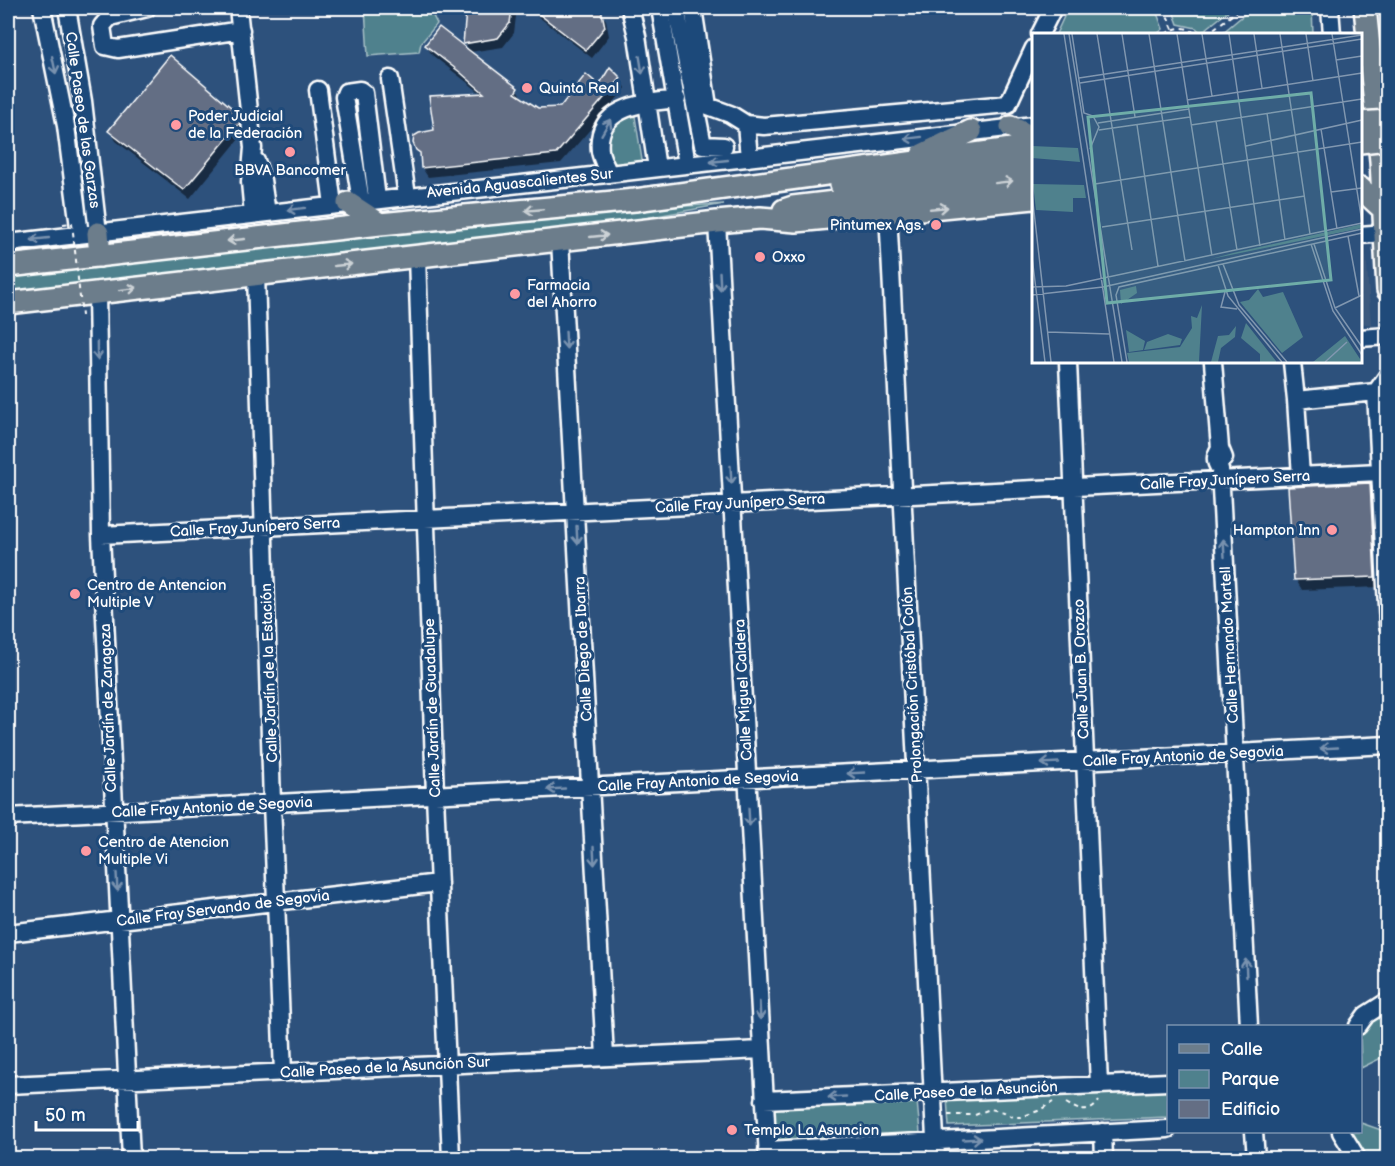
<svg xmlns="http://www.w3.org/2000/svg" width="1395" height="1166" font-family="'Balsamiq Sans',sans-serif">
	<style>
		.built { fill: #3e5a7e }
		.green { fill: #4f818d; stroke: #a7c0c6; stroke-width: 1.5 }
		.shadow { fill: #0007 }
		.building { fill: #646e84; stroke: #fff; stroke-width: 1.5 }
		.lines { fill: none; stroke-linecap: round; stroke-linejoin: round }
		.minor-casing { stroke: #fff; stroke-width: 21 }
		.major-casing { stroke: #fff; stroke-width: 26 }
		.path { stroke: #fff; stroke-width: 2; stroke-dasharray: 4.5 4.5; stroke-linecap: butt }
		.minor { stroke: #1f4a7a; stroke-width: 16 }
		.major { stroke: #6c7d8b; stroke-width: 21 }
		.major-bridge-casing { stroke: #fff; stroke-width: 26; stroke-linecap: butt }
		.path-bridge { stroke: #fff; stroke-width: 2; stroke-dasharray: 4.5 4.5; stroke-linecap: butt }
		.major-bridge { stroke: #6c7d8b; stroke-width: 21 }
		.oneway { stroke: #7992af }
		.oneway2 { stroke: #ccd2d6 }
		.poi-dot { fill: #ff9aa2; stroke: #1f4a7a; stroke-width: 2 }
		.labels { text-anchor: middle; stroke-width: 6; stroke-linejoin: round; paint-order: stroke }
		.poi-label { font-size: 15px; fill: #fff; stroke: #1f4a7a; text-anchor: start }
		.street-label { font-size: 15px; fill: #fff; stroke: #1f4a7a }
		.inset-road { fill: none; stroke: #8197b0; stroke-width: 1.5 }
		.view { fill: #6fada8; fill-opacity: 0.15; stroke: #6fada8; stroke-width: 3 }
		.inset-edge { fill: none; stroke: #fff; stroke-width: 3 }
	</style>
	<rect width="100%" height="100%" fill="#2d517c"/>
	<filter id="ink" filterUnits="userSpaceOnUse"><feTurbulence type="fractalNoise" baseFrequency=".0167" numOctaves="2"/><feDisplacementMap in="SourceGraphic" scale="12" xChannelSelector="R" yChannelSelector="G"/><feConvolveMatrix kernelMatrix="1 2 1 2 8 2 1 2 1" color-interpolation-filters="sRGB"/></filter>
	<g filter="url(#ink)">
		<!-- built -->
		<path class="built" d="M1360,205L1363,208L1371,325L1361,323Z"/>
		<!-- green -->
		<path class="green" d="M365,8H443L433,16L437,24L421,43L419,52L368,56Z
			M1068,8H1155L1163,29L1157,34H1056Z
			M1172,8H1232L1201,33L1196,28L1178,24Z
			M1252,8H1312L1313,34H1221Z
			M634,110L642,160L609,166L604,135L616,122Z
			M724,204L589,228L8,295V276L588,211Z
			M1387,1007V1058H1381L1361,1068L1360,1031L1367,1021Z
			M1168,1088V1117L949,1126L947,1098Z
			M917,1101L920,1133L775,1142L771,1107Z
			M1361,1123L1387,1132V1158H1365L1349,1132H1360Z"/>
		<!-- shadow -->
		<path class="shadow" d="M472,8H517L514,33L503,47L470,52L465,43L468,12Z
			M527,8H597L606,20L609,36L592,58Z
			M426,45L517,89L522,98L537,110L561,108L600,87L620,79L626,88L561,163L428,177L422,168V157L417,149L435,131L482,94L432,55Z
			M238,115L244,125V133L190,199L116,141L110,131Z
			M1369,484L1375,494L1380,587L1302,590L1296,580L1290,488Z"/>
		<!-- building -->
		<path class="building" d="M470,8H512L510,23L498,38L463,44L466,11Z
			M531,8H601L605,27L586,50Z
			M439,27L518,88L515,93L538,108L560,107L586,74L599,85L610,67L621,78L556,154L421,168L420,153L416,150L413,143L414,136L419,133L434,130L429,96L484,93L461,73L425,45Z
			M170,55L239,114L240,123L184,190L108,131Z
			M1370,483L1375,577L1294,580L1288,487Z"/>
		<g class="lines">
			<defs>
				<path id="minor" d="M42,8L66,126L80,235
					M67,8L83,101L98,233
					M147,8L110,17L102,26L105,46L118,49L241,30
					M238,8L253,148L250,182L253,214
					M630,8L637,36L657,168
					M660,8L687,164
					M676,8L703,145L724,146
					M693,8L708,106L730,114L746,124L764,126L1008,104L1034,48
					M1330,8L1332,34
					M1040,34L1053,8
					M390,79L407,196
					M318,90L333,205
					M746,124L749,158
					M256,161L262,180L267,213
					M609,174C606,167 601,158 600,151C595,105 645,103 677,99
					M361,201L344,97L346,92L360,90L364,93L377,199
					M888,212L936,1158
					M717,222L768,1158
					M1360,235L1385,233
					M560,240L605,1057
					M8,243L1034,125
					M417,256L435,795L451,1158
					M256,274L272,803L283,1072
					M97,293L101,535L131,1158
					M1360,338L1388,336
					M1068,362L1099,1085
					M1213,362L1220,448L1224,458
					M1292,362L1296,400
					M1388,375L1376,392L1388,626
					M1220,448C1215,456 1214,461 1220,469L1249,1026
					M1301,476L1296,400L1376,392
					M101,535L1379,472
					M8,817L1388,745
					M8,933L439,883
					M1358,1026L1366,1015L1388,1001
					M8,1085L762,1050
					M764,1100L1168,1082
					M1103,1132L1104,1158
					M1254,1132L1256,1158
					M1341,1132L1357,1158
					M767,1150L1168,1129"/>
				<path id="major" d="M1365,8L1381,161L1388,290
					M1011,127L1034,138
					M922,155L971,131
					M841,185L1034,163
					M1360,188L1382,208
					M348,203L380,224
					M784,210L793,207L1034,178
					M98,233L100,256
					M8,266L380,224L635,200L1034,146
					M8,303L717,222L760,218L796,221L1034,198"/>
			</defs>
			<!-- minor casing -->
			<use href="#minor" class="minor-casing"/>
			<!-- major casing -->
			<use href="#major" class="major-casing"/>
			<!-- path -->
			<path class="path" d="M1164,8L1173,29
				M1166,34C1175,27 1186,25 1196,34
				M1207,34L1241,8
				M1066,1103C1079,1111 1089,1115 1099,1101
				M948,1115H975L990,1109L1004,1112L1013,1117H1021L1038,1111L1053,1102"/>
			<!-- minor -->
			<use href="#minor" class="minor"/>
			<!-- major -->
			<use href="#major" class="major"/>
			<defs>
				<path id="major-bridge" d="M1360,123L1388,121
					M1360,142L1388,139"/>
			</defs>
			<!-- major-bridge casing -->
			<use href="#major-bridge" class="major-bridge-casing"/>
			<!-- path-bridge -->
			<path class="path-bridge" d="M63,224L72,223L82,316"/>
			<!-- major-bridge -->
			<use href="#major-bridge" class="major-bridge"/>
		</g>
		<!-- one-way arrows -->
		<defs><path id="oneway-shaft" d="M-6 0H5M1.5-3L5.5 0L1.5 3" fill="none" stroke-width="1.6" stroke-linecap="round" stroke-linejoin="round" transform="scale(1.5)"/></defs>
		<g class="oneway">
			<use href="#oneway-shaft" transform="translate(54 65) rotate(78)"/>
			<use href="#oneway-shaft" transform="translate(641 65) rotate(81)"/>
			<use href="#oneway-shaft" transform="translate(606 127) rotate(-60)"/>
			<use href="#oneway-shaft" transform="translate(913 138) rotate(173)"/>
			<use href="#oneway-shaft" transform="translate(719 161) rotate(174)"/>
			<use href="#oneway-shaft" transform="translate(296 209) rotate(173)"/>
			<use href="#oneway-shaft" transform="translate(40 239) rotate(174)"/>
			<use href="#oneway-shaft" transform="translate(720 281) rotate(87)"/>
			<use href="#oneway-shaft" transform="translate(566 340) rotate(87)"/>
			<use href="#oneway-shaft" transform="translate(97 351) rotate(89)"/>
			<use href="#oneway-shaft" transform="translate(731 475) rotate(87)"/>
			<use href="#oneway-shaft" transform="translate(577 535) rotate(87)"/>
			<use href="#oneway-shaft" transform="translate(1224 548) rotate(-93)"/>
			<use href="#oneway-shaft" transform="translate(1329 748) rotate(177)"/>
			<use href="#oneway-shaft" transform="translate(1050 763) rotate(177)"/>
			<use href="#oneway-shaft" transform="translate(856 773) rotate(177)"/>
			<use href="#oneway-shaft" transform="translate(556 789) rotate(177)"/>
			<use href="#oneway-shaft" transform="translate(749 817) rotate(87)"/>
			<use href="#oneway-shaft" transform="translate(594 856) rotate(87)"/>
			<use href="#oneway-shaft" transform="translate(117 882) rotate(87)"/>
			<use href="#oneway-shaft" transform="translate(1246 968) rotate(-93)"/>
			<use href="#oneway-shaft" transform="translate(760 1011) rotate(87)"/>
			<use href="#oneway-shaft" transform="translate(837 1097) rotate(177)"/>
			<use href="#oneway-shaft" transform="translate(972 1139) rotate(-3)"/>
		</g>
		<g class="oneway2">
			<use href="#oneway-shaft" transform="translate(1004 182) rotate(-7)"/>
			<use href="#oneway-shaft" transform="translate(939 208) rotate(-5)"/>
			<use href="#oneway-shaft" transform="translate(534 210) rotate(175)"/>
			<use href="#oneway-shaft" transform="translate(599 236) rotate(-6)"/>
			<use href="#oneway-shaft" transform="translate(236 240) rotate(174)"/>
			<use href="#oneway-shaft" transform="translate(343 265) rotate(-6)"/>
			<use href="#oneway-shaft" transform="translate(128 289) rotate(-7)"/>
		</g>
	</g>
	<!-- markers -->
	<g class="poi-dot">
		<circle cx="527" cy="88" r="6"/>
		<circle cx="176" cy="125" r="6"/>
		<circle cx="290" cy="152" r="6"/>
		<circle cx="936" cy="225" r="6"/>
		<circle cx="760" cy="257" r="6"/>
		<circle cx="515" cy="294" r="6"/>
		<circle cx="1332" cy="530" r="6"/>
		<circle cx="75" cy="594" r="6"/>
		<circle cx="86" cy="851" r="6"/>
		<circle cx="732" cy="1130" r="6"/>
	</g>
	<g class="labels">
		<!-- poi labels -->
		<g class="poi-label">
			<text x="539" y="93">Quinta Real</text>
			<text x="188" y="121">Poder Judicial<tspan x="188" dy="17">de la Federación</tspan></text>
			<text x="290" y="175" text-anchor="middle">BBVA Bancomer</text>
			<text x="924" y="230" text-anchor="end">Pintumex Ags.</text>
			<text x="772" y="262">Oxxo</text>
			<text x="527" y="290">Farmacia<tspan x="527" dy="17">del Ahorro</tspan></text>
			<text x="1320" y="535" text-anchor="end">Hampton Inn</text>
			<text x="87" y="590">Centro de Antencion<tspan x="87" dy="17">Multiple V</tspan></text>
			<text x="98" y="847">Centro de Atencion<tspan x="98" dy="17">Multiple Vi</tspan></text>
			<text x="744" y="1135">Templo La Asuncion</text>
		</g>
		<!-- street labels -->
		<g class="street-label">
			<text transform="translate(83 120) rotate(82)" y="5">Calle Paseo de las Garzas</text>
			<text transform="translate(520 183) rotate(-6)" y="5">Avenida Aguascalientes Sur</text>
			<text transform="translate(1225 480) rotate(-3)" y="5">Calle Fray Junípero Serra</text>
			<text transform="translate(740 503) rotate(-3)" y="5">Calle Fray Junípero Serra</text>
			<text transform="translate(255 527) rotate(-3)" y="5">Calle Fray Junípero Serra</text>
			<text transform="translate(1229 645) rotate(-93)" y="5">Calle Hernando Martell</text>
			<text transform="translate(583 649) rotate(-93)" y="5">Calle Diego de Ibarra</text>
			<text transform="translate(1081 669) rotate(-92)" y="5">Calle Juan B. Orozco</text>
			<text transform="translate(269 673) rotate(-92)" y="5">Calle Jardín de la Estación</text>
			<text transform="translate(912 685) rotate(-93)" y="5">Prolongación Cristóbal Colón</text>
			<text transform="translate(743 690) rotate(-93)" y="5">Calle Miguel Caldera</text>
			<text transform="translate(108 708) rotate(-92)" y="5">Calle Jardín de Zaragoza</text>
			<text transform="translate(432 708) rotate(-92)" y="5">Calle Jardín de Guadalupe</text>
			<text transform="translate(1183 756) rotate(-3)" y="5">Calle Fray Antonio de Segovia</text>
			<text transform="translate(698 781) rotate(-3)" y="5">Calle Fray Antonio de Segovia</text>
			<text transform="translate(212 807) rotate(-3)" y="5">Calle Fray Antonio de Segovia</text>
			<text transform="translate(223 908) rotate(-7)" y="5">Calle Fray Servando de Segovia</text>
			<text transform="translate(385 1067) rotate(-3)" y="5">Calle Paseo de la Asunción Sur</text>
			<text transform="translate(966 1091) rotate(-3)" y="5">Calle Paseo de la Asunción</text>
		</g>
	</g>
	<!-- overview -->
	<g transform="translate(1032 33)">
		<rect width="330" height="330" fill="#2d517c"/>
		<path d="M0,113L46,115L48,129L0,125ZM1,151L52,152L54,165H41V179L4,177ZM330,191V195L179,226L201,220ZM104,253L105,260L89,271L88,257ZM226,256L231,264L251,259L271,304L250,320L208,269L217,267ZM170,272L167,329H97L95,320L148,314L160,295L159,283L165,285ZM214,290L244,328V329H228V321L209,305ZM204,293L203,304L189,315L186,329H179L186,303L197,302ZM94,297L113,308L111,317L97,319ZM136,301L150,306L148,312L112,317L115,309ZM313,303L330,329H281Z" fill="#4f818d"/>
		<path class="inset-road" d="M32,1L82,329M37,1L90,329M40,1L52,80L61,83L67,94L58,116M65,1L100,217M90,1L103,84M117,1L153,228M145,1L180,223M170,1L180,63M197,1L228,213M222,1L230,55M248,1L278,201M274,1L281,48M300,1L330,189M304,27L330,23M47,45L330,2M48,50L330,6M155,67L330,40M235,80L253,207M184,88L205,217M66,90L157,76M105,92L126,233M159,92L330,66M289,96L305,196M67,97L158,84M214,113L330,87M63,151L330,109M299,159L330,155M0,161L19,329M70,194L273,163M316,203L327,263M279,211L301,278L330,322M282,211L303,275L330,314M0,224L13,329M191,231L207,272L255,329M186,232L196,263L250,329M0,254L34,253L330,190M193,259L189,274L205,276M0,262L71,254L330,196M303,275L330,262M16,299L77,301M95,329L84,262L87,254L330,200M293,329L315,309"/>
		<path class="view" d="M279,60L299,247L75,270L56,84Z"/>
		<rect width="330" height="330" class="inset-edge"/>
	</g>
	<!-- margin -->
	<rect width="1395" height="1166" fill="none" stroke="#1f4a7a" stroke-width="30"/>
	<rect x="15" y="15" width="1365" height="1136" fill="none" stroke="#fff" stroke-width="2" filter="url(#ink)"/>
	<!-- legend -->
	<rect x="1167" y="1025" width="195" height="108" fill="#1f4a7a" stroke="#7992af" stroke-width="1.5"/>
	<rect x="1179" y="1044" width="30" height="9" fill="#6c7d8b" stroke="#7992af" stroke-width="1.5"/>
	<text x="1221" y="1055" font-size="18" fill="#ffffff">Calle</text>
	<rect x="1179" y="1070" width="30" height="18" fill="#4f818d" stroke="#7992af" stroke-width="1.5"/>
	<text x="1221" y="1085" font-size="18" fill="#ffffff">Parque</text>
	<rect x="1179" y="1100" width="30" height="18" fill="#646e84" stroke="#7992af" stroke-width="1.5"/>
	<text x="1221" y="1115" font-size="18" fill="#ffffff">Edificio</text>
	<!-- scale -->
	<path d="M36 1121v9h102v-9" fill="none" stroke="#ffffff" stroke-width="3"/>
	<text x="45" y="1121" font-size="18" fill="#ffffff" stroke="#1f4a7a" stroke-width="4.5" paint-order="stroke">50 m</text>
</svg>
